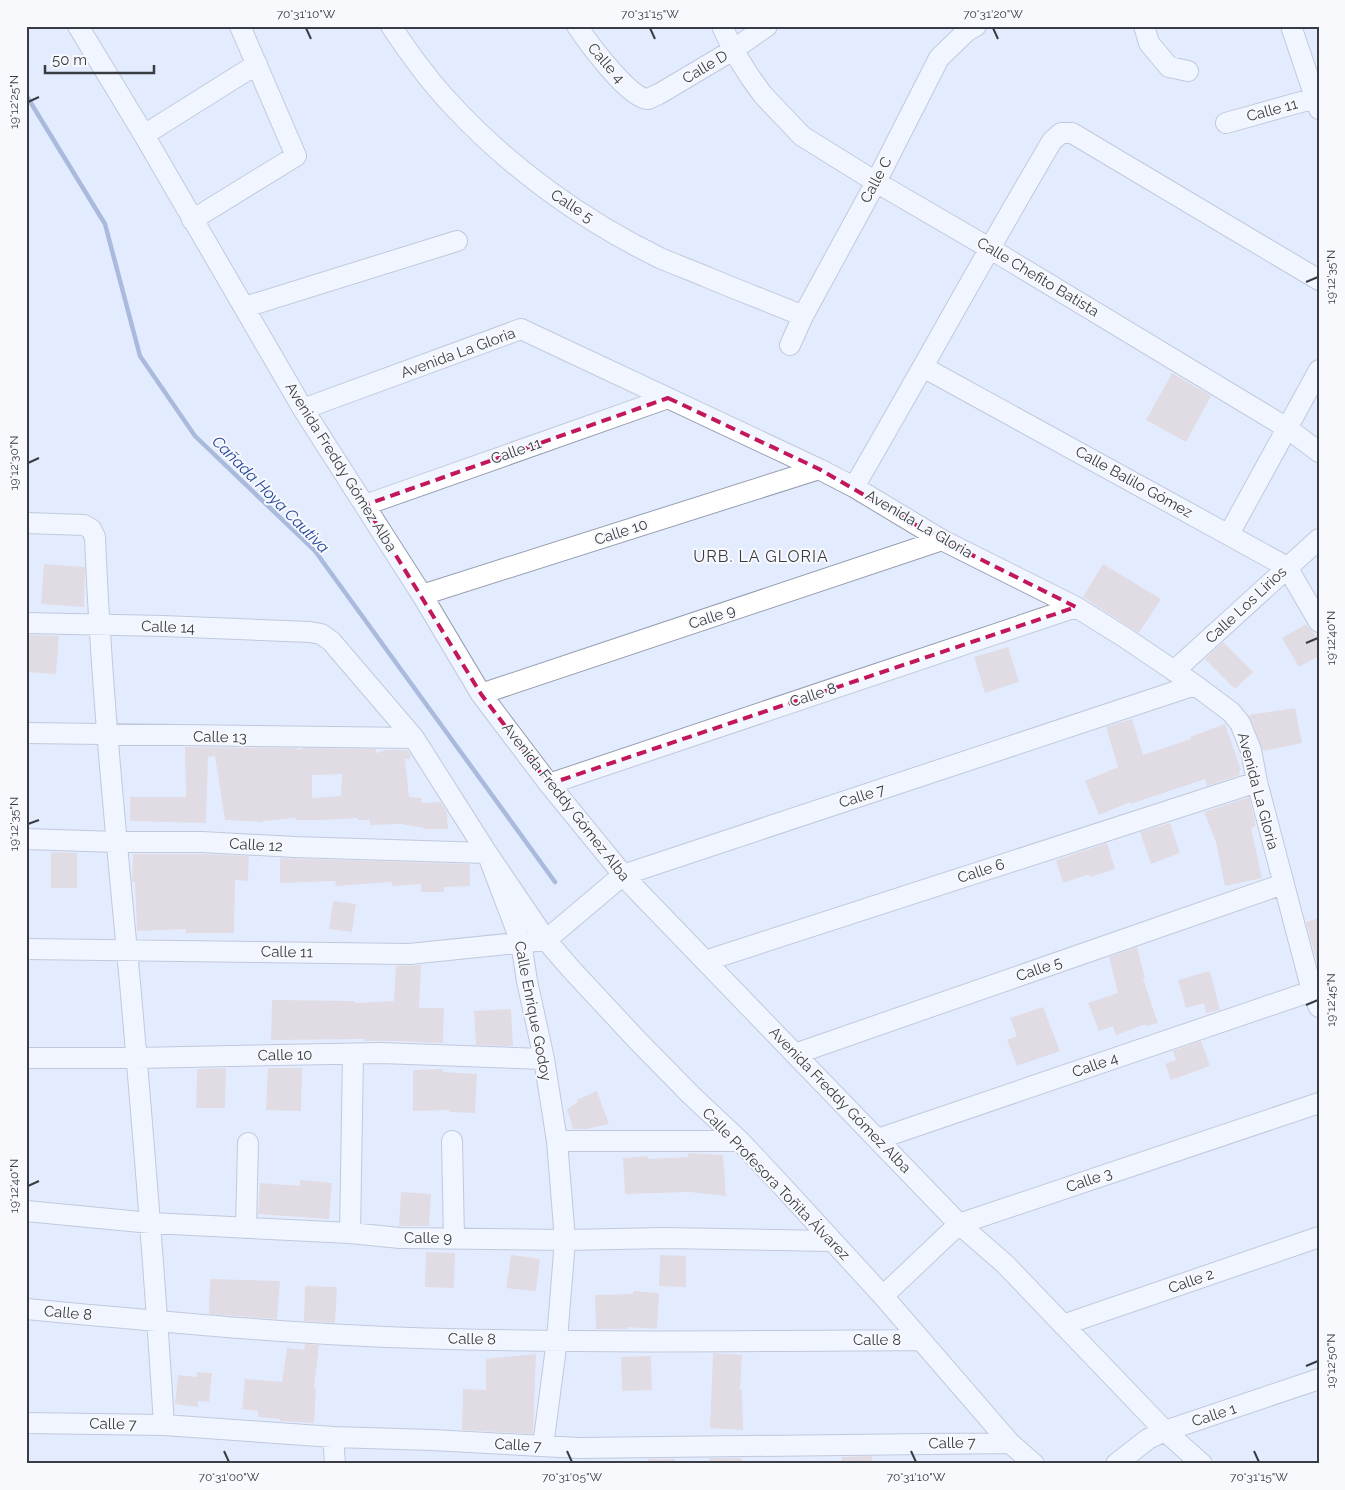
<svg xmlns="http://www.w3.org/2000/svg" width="1345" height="1490" font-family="Raleway,sans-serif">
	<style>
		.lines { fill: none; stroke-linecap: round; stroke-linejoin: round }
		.stream { stroke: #647cb3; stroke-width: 4.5 }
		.building { fill: #ddc6c1; fill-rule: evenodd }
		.minor-casing { stroke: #969eaf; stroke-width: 22 }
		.minor { stroke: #fff; stroke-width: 20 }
		.marked { fill: none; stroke: #c2185b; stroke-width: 4; stroke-dasharray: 10 6; stroke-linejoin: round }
		.ticks { fill: none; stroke: #393c43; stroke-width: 2 }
		.labels { text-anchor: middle; stroke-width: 4; stroke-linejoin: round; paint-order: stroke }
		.street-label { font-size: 15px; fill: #393c43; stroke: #f8f9fd }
		.water-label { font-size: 16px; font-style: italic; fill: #25469d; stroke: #f8f9fd }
		.neighbourhood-label { font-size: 16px; letter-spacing: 1px; fill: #393c43; stroke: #f8f9fd }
		.neatline { fill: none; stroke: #393c43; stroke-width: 2 }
		.ticks-label { font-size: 12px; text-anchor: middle; fill: #393c43 }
	</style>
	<rect width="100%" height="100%" fill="#e3ecff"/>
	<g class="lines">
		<!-- stream -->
		<path class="stream" d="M26,95L105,224L140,356L195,436L315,551L555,882"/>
	</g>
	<!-- building -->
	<path class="building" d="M1172,373L1211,396L1186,442L1146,420Z
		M44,564L85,567L84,607L41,604Z
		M1103,564L1161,599L1139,633L1083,597Z
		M1306,624L1319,640V656L1299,667L1282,638Z
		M28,635L59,636L56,674L26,672Z
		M1223,642L1253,672L1235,689L1205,659Z
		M1008,647L1019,682L985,693L974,657Z
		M1295,708L1302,743L1263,751L1249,715Z
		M1132,719L1143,755L1191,739L1190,737L1225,724L1241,770L1239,771L1240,775L1207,786L1205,779L1131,804L1130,802L1099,815L1085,781L1118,767L1106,727Z
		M185,747L297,748V750L304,748L376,749V753L385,750H407L411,755L410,759H405L409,797L422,798L421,803L441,802L447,813L448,829H425V828L401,824L370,825V820H358V818L319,820H296V818L262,821V822L225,820L215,756L208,757L206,823L130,821V797H186ZM342,774L341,796L312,798V775Z
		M1249,797L1256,826L1251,828L1262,878L1225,886L1216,842L1204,812Z
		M1170,823L1180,853L1151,864L1140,832Z
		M1107,843L1115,869L1090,877L1089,874L1063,883L1056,860Z
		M51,852L77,853V888H51Z
		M133,854H202L249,856L248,881L235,880L234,933H186V929L137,931L135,882H132V880Z
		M280,858L470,864V886L444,887V892H421V884L392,886V882L335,886L336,881L280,883Z
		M333,901L356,904L352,932L329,929Z
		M1319,918V967H1318L1306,922Z
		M1137,947L1145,978L1143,979L1158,1023L1146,1026V1024L1116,1035L1113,1026L1099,1031L1088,1003L1118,993L1109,957Z
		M421,965L419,1008H444L443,1043L395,1041H365V1039L271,1040L272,1000L355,1001V1003L394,1001L396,966Z
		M1210,971L1220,1010L1206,1013L1204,1003L1186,1008L1178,980Z
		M1043,1007L1060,1051L1017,1066L1007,1040L1017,1036L1010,1018Z
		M511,1009L513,1046L476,1045L474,1011Z
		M1201,1041L1210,1066L1171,1080L1165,1064L1176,1060L1173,1051Z
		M226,1068L225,1108H196L197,1069Z
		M268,1068H302L301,1111L266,1110Z
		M443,1069V1072L477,1074L475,1113L449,1112V1110L413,1111V1070Z
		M597,1091L609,1124L587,1129H573L567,1109L578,1102L577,1100Z
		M688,1153L723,1155L726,1196L690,1192L625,1194L623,1158L648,1156V1159L688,1157Z
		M300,1180L332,1183L329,1219L258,1214L260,1183L300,1186Z
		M401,1192L431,1194L429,1226H399Z
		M426,1252L455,1253L454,1288L425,1287Z
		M511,1255L540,1259L536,1291L506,1288Z
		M660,1255L686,1256V1287L659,1286Z
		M210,1279L280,1281L277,1319L209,1314Z
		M305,1286L337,1287L335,1323L304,1321Z
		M633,1291L659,1293L657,1329L627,1327V1329H596L595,1295L633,1294Z
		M305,1344L319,1345L314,1388H316L314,1423L280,1421V1419L258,1417V1411L242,1409L245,1379L282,1382L287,1348L304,1350Z
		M713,1353L742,1355L740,1390H742L743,1430L710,1428Z
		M536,1354L533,1434L462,1430L463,1389L486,1390V1359Z
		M651,1356L652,1390L622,1391L621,1357Z
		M197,1372L212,1373L209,1402L198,1401V1407L175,1404L178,1375L197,1377Z
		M872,1456V1464H842V1457Z
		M709,1458H742V1464H709Z
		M648,1459H675V1464H648Z"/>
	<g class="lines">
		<defs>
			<path id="minor" d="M78,26L144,135L303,409L422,595L481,694L549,784L629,882L959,1224L1005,1264L1165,1431L1202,1464
				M391,26C409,53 428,80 451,104C509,167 582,220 660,258C676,265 693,271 709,278C740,291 772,303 803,316
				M577,26C587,41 630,100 648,99C651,98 656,95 659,94L733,50L767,26
				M722,26L733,50L750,77L763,95L802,136L876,182L989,248L1287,428L1319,452
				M1144,26L1149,43L1169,67L1188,71
				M1291,26L1319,109
				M1226,123L1319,97
				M144,135L257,64
				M192,220L296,156L240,26
				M245,307L457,241
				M790,345L803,316L876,182L939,58L967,31L976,26
				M923,367L1287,567L1319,622
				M303,409L521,329L819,469L854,487L942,540L1076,607L1124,637L1195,685L1231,712L1240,723L1251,750L1257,782L1312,991L1319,1007
				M854,487C921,372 984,256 1052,141L1061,133H1072L1319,280
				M365,505L668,398
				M26,523L84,525L91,529L95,537C101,686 116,835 130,983C143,1130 155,1277 164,1425
				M1229,534L1319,370
				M422,595L819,469
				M26,623L163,626L310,632L321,634L331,641L414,738L487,853L521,942L527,981L544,1059L557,1141L565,1240L557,1340L543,1446
				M1174,671L1319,539
				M481,694L942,540
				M26,733L414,738
				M549,784L1076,607
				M26,839L116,842H202L295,847L487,853L546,940L571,969L637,1040L691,1095L740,1141L784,1188L883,1296L1010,1443L1034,1464
				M26,949L409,954L546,940L623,875L1195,685
				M705,961L1257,782
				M795,1054L1283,884
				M26,1058H136L381,1053L544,1059
				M878,1139L1312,991
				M452,1141L454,1238
				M557,1141H740
				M26,1211L151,1223L350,1233L400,1238L565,1240L666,1238L831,1241
				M246,1228L248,1143
				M350,1233L353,1054
				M883,1296L959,1224L1319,1103
				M26,1309C166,1322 307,1336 448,1339C605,1343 762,1341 919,1340
				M1063,1325L1319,1237
				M26,1423L164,1425L333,1437L432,1440L579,1448L1010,1443
				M333,1437L335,1464
				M1116,1464L1148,1439L1165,1431L1319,1379"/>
		</defs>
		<!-- minor casing -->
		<use href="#minor" class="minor-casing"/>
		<!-- minor -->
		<use href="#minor" class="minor"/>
	</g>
	<!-- marked area -->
	<path d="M0 0H1345V1490H0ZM668,398L819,469L942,540L1076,607L549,784L481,694L365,505Z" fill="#e3ecff" fill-opacity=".55" fill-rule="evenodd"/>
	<path class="marked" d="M668,398L819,469L942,540L1076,607L549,784L481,694L365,505Z"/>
	<!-- ticks -->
	<path class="ticks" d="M306,28L311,39M650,28L655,39M993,28L998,39M28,102L39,97M1306,282L1318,277M28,463L39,458M1306,643L1318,638M28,824L39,820M1306,1005L1318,1000M28,1186L39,1181M1306,1366L1318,1361M224,1451L229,1462M567,1451L572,1462M911,1451L916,1462M1254,1451L1259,1462"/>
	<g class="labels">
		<!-- street labels -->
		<g class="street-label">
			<text transform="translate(606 63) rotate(49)" y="5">Calle 4</text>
			<text transform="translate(705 67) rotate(-31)" y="5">Calle D</text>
			<text transform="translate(1272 110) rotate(-15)" y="5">Calle 11</text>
			<text transform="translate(876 180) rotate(-62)" y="5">Calle C</text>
			<text transform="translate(572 206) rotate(33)" y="5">Calle 5</text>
			<text transform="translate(1038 277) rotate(31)" y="5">Calle Chefito Batista</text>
			<text transform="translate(458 353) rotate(-20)" y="5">Avenida La Gloria</text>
			<text transform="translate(516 451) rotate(-19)" y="5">Calle 11</text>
			<text transform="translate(341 467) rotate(58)" y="5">Avenida Freddy Gómez Alba</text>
			<text transform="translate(1134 482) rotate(29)" y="5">Calle Balilo Gómez</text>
			<text transform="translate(919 524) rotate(30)" y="5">Avenida La Gloria</text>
			<text transform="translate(621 532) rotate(-18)" y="5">Calle 10</text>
			<text transform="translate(1246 605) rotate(-43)" y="5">Calle Los Lirios</text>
			<text transform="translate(712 617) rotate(-18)" y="5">Calle 9</text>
			<text transform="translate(168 627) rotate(2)" y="5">Calle 14</text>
			<text transform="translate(813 695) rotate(-18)" y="5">Calle 8</text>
			<text transform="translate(220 737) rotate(1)" y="5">Calle 13</text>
			<text transform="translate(1258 791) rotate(75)" y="5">Avenida La Gloria</text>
			<text transform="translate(862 796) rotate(-18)" y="5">Calle 7</text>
			<text transform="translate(566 802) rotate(52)" y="5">Avenida Freddy Gómez Alba</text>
			<text transform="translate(256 845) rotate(3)" y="5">Calle 12</text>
			<text transform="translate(981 871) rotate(-18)" y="5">Calle 6</text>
			<text transform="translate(287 952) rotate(1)" y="5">Calle 11</text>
			<text transform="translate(1039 969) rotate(-19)" y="5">Calle 5</text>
			<text transform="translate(533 1011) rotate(79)" y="5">Calle Enrique Godoy</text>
			<text transform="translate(285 1055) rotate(-1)" y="5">Calle 10</text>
			<text transform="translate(1095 1065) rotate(-19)" y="5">Calle 4</text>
			<text transform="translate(840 1100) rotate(46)" y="5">Avenida Freddy Gómez Alba</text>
			<text transform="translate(1089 1180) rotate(-19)" y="5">Calle 3</text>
			<text transform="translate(776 1184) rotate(46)" y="5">Calle Profesora Toñita Álvarez</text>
			<text x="428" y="1243">Calle 9</text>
			<text transform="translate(1191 1281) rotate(-19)" y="5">Calle 2</text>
			<text transform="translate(68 1313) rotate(5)" y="5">Calle 8</text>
			<text transform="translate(472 1339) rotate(1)" y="5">Calle 8</text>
			<text x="877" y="1345">Calle 8</text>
			<text transform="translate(1214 1415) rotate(-18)" y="5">Calle 1</text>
			<text transform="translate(113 1424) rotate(1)" y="5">Calle 7</text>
			<text transform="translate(952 1443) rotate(-1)" y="5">Calle 7</text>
			<text transform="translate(518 1445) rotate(3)" y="5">Calle 7</text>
		</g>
		<!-- water labels -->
		<g class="water-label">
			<text transform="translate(271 494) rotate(45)" y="6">Cañada Hoya Cautiva</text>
		</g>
		<!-- neighbourhood labels -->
		<g class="neighbourhood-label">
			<text x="761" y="562">URB. LA GLORIA</text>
		</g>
	</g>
	<!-- border -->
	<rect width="1345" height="1490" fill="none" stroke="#f8f9fd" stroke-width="55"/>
	<!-- scale -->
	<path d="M45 65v8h109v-8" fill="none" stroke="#393c43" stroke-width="2.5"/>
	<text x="52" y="65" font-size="15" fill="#393c43" stroke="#f8f9fd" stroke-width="4" paint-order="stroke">50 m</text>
	<rect x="28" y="28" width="1290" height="1434" class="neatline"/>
	<g class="ticks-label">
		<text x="306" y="18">70°31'10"W</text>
		<text x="650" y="18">70°31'15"W</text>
		<text x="993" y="18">70°31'20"W</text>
		<text transform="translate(14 102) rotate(-90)" y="4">19°12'25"N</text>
		<text transform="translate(1331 277) rotate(-90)" y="4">19°12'35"N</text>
		<text transform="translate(14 463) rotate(-90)" y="4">19°12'30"N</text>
		<text transform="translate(1331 638) rotate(-90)" y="4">19°12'40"N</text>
		<text transform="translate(14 824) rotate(-90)" y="4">19°12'35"N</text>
		<text transform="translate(1331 1000) rotate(-90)" y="4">19°12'45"N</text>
		<text transform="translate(14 1186) rotate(-90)" y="4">19°12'40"N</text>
		<text transform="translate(1331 1361) rotate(-90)" y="4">19°12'50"N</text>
		<text x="229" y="1481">70°31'00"W</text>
		<text x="572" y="1481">70°31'05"W</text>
		<text x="916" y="1481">70°31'10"W</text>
		<text x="1259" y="1481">70°31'15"W</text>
	</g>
</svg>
